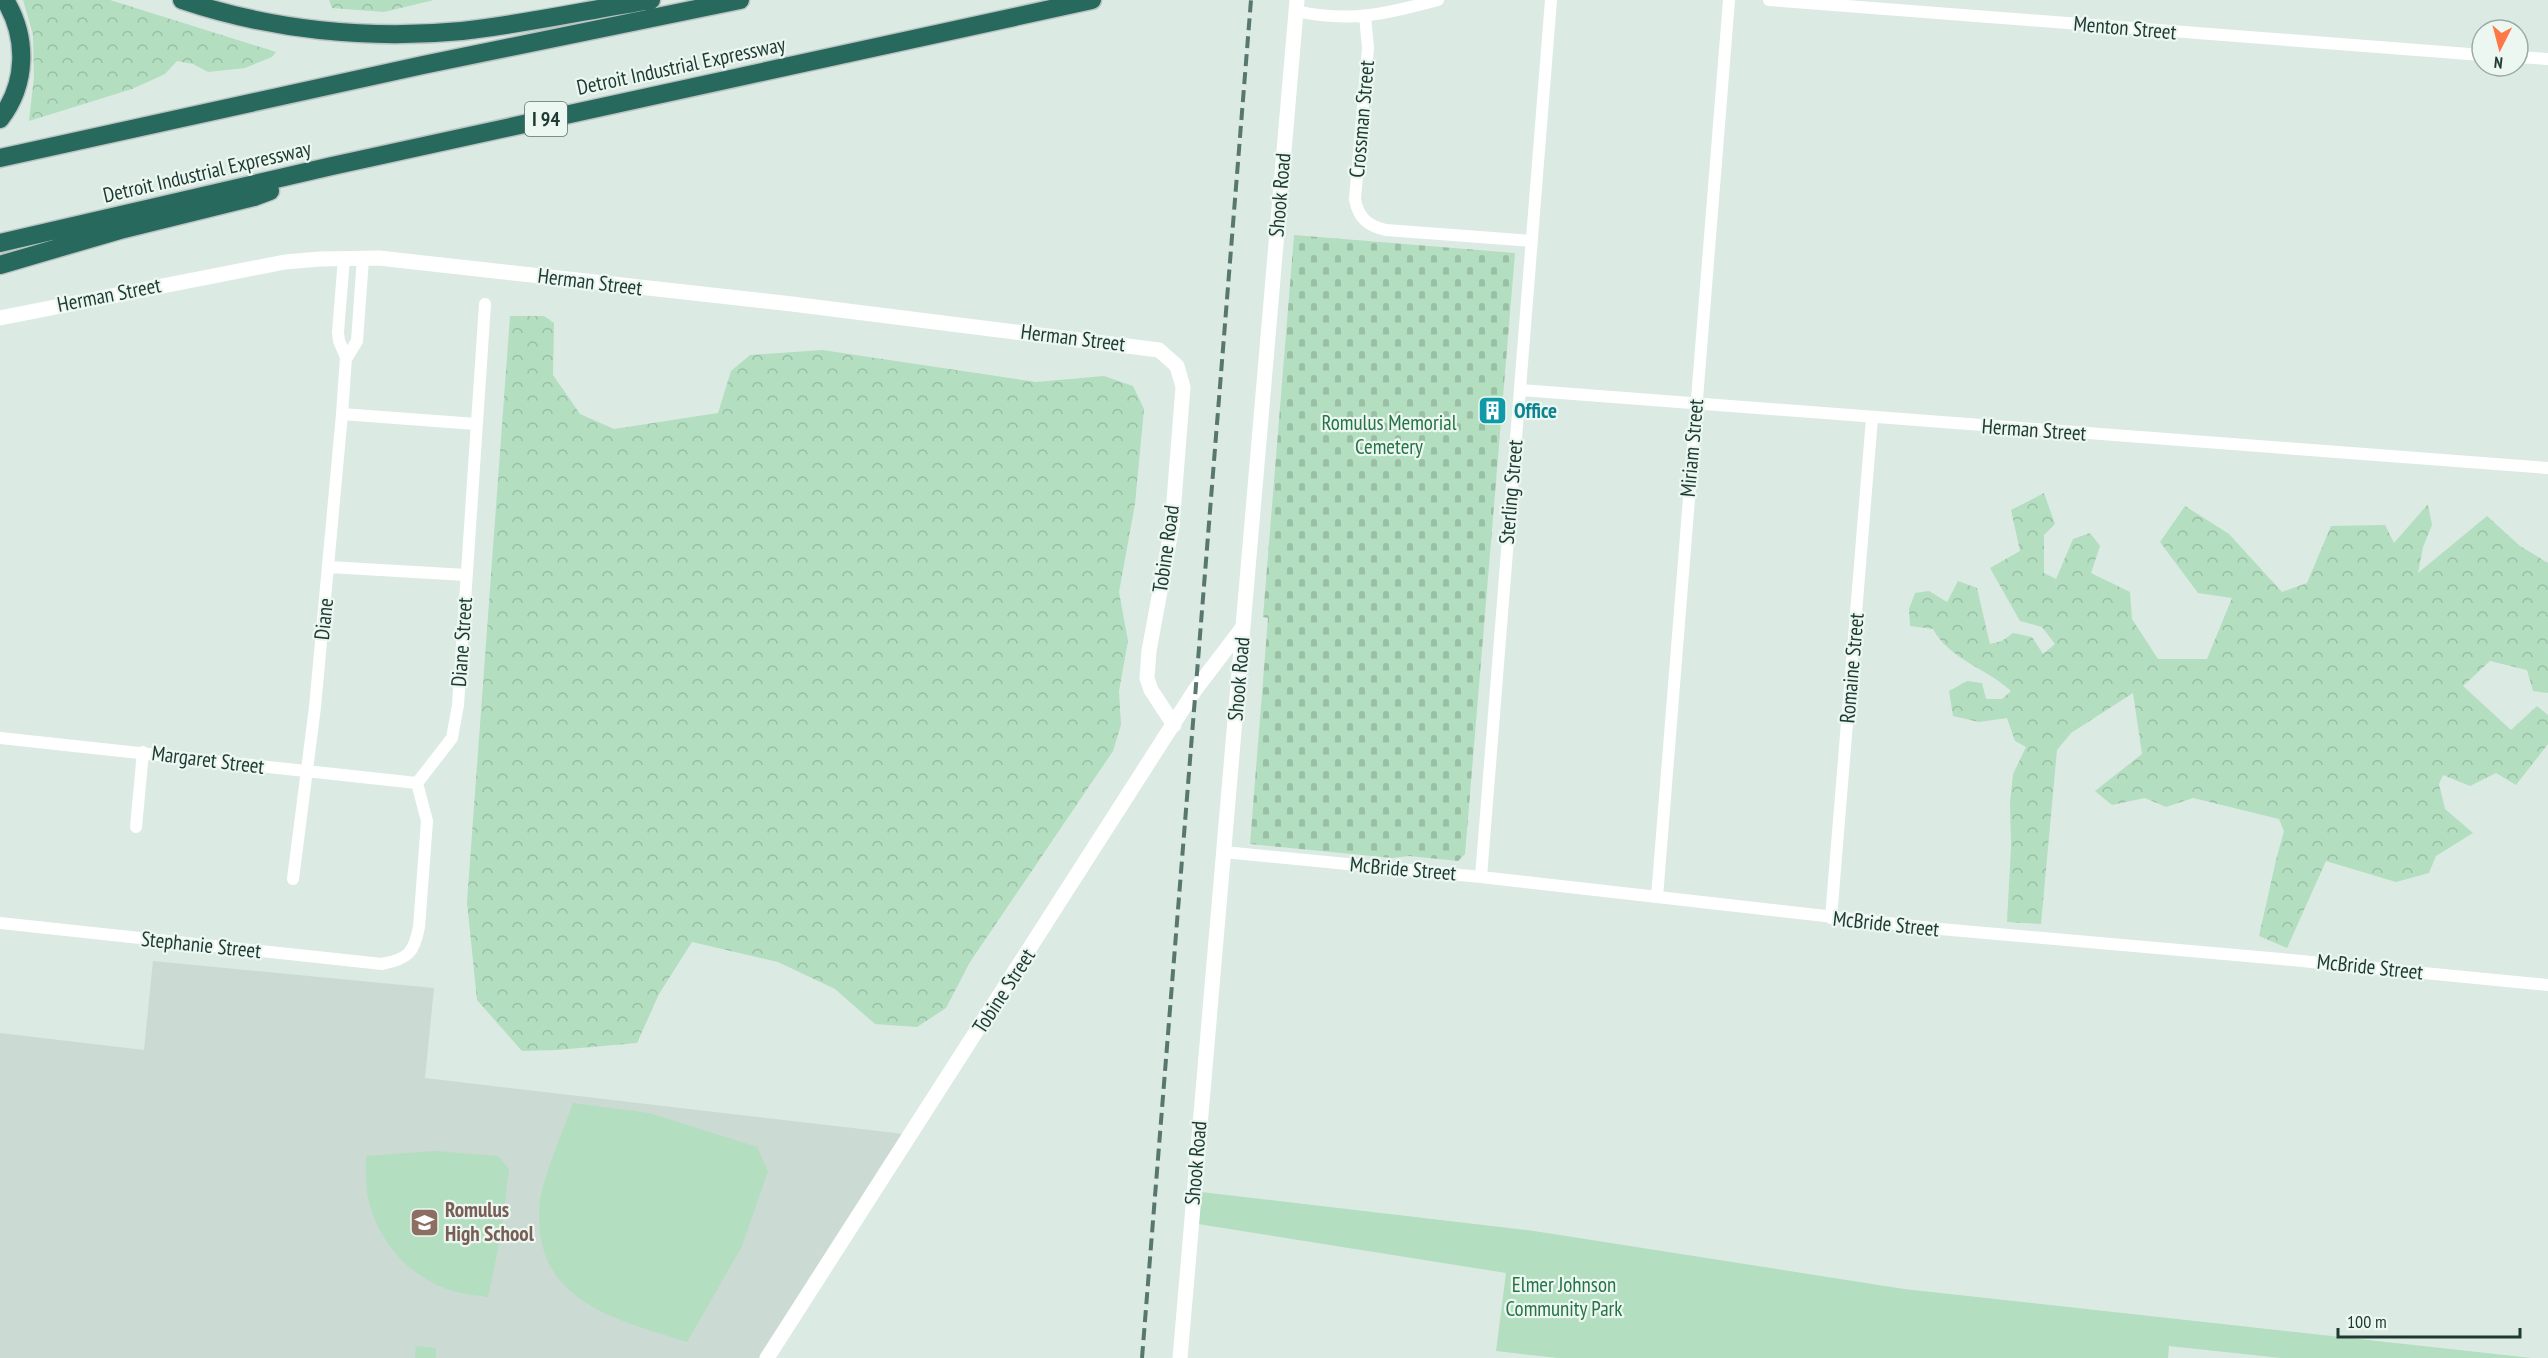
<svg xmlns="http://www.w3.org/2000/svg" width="2548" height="1358" font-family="'PT Sans Narrow',sans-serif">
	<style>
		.built { fill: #cbdad3 }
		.forest { fill: url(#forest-crowns) }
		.cemetery { fill: url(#cemetery-stones) }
		.park { fill: #b3debf }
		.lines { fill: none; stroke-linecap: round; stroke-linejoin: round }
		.motorway-casing { stroke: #bbc4c2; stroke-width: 21 }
		.minor { stroke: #fff; stroke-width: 12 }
		.tertiary { stroke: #fff; stroke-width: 15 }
		.motorway { stroke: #27695c; stroke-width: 18 }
		.rail { stroke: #57776f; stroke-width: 4; stroke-dasharray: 12 6; stroke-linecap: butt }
		.labels { text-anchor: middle; stroke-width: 4.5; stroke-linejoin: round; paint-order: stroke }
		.shield { fill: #edf7f2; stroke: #5b736c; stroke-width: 1.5 }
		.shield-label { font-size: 20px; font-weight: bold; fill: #1d3a33 }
		.street-label { font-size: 21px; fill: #1d3a33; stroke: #edf7f2 }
		.culture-label { font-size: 21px; font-weight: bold; fill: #0d838f; stroke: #edf7f2; text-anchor: start }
		.park-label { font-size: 21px; fill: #257445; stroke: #edf7f2 }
		.education-label { font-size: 21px; font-weight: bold; fill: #785e54; stroke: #edf7f2; text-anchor: start }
	</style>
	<defs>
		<pattern id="forest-crowns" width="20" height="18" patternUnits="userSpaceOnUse" patternTransform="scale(1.5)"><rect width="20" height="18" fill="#b3debf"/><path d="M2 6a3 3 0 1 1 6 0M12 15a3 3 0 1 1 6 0" fill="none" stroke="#9abfa5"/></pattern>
		<pattern id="cemetery-stones" width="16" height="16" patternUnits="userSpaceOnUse" patternTransform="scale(1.5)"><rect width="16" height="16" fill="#b3debf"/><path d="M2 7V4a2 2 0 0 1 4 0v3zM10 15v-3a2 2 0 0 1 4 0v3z" fill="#9abfa5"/></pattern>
	</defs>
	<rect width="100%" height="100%" fill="#dceae4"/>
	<!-- built -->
	<path class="built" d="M153,961L434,988L425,1078L904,1134L759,1358H0V1033L144,1050Z"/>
	<!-- forest -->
	<path class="forest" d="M23,0H110L276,52L272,57L245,68L208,72L193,64L177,61L165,74L132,89L29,121L34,77L33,35Z
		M329,0H434L384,12L332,8Z
		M510,316H544L554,323L553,375L580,414L614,429L718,413L731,371L750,355L822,350L1036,382L1104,376L1133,386L1144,409L1135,504L1119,592L1128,641L1119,691L1121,725L1113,751L970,962L946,1008L917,1027L875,1024L835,989L778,962L692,942L659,994L637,1043L557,1050L522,1051L477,1000L467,902Z
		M2044,493L2055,524L2044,535V573L2056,579L2073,539L2090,533L2100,546L2091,573L2130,592L2132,619L2158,659H2207L2232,598L2198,593L2160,542L2185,506L2229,534L2282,592L2307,583L2331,526L2385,525L2394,543L2428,504L2432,525L2423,547L2418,573L2487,516L2520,546L2548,563V693L2533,691L2527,670L2490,661L2463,686L2511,730L2537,706L2548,715V744L2516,785L2496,773L2470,786L2443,775L2439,784L2445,809L2473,833L2436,856L2429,873L2396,882L2326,861L2287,948L2259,936L2276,860L2284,831L2279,819L2193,798L2166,807L2145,798L2112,805L2095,791L2142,754L2133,693L2071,733L2057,750L2041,924L2007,922L2011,847L2010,802L2013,774L2026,747L2015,741L2007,718L1979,722L1953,716L1949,691L1967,681L1982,683L1986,699H2002L2011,691C1986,668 1949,659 1933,629L1910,626L1909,609L1915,593L1929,591L1947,602L1958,581L1977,588L1990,644L2002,641L2013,633L2032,637L2043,654L2055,644L2042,627L2020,621L1990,568L2020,551L2011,510Z"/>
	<!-- cemetery -->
	<path class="cemetery" d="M1294,235L1515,253L1465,854L1458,861L1409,856L1392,858L1250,844L1268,618L1263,617Z"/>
	<!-- park -->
	<path class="park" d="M573,1103L649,1113L757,1147L768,1171L742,1246L687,1342C633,1324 557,1309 542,1244C538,1227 538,1207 542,1190C550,1160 563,1131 573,1103Z
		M434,1151L498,1156L509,1169L501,1234L488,1297C475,1295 460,1294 447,1289C409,1276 379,1241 369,1202C365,1187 366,1171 366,1156Z
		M1201,1192L1534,1231L1904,1289L2532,1358H2281L2169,1346L2168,1358H1558L1496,1351L1506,1273L1198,1224Z
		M416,1346L436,1348V1358H415Z"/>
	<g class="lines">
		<defs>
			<path id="motorway" d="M182,0C271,30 368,40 462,31C525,24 588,10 651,0
				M0,119C27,84 28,38 5,0
				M0,158L423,65L740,0
				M0,243L332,166L1092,0
				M0,265L120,230L254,197L270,191"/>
		</defs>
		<!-- motorway casing -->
		<use href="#motorway" class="motorway-casing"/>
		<!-- minor -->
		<path class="minor" d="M1769,0L2482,55
			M1296,11C1350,23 1386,14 1438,0
			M1365,16L1368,48L1355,199C1358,218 1368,226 1386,230L1532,241
			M2518,57L2548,59
			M346,359L357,341L363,258
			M1520,390L2548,468
			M342,414L476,424
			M329,567L466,575
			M0,738L417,783
			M136,827L143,752
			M1224,852L1481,877L1940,929L2281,959L2548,985
			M1481,877L1551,0
			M293,879L315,707L342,414L346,357L339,341L338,332L344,258
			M1657,897L1729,0
			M1831,918L1872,418
			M0,923L382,964C408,959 414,953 419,927L427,821L417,783L452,738L458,705L485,304"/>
		<!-- tertiary -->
		<path class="tertiary" d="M0,318L285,262L320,259L379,258L792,304L1159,350L1177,366L1183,387L1172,526L1149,651L1147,678L1151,690L1174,725
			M767,1358L1195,690L1243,627
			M1180,1358L1297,0"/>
		<!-- motorway -->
		<use href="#motorway" class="motorway"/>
		<!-- rail -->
		<path class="rail" d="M1142,1358L1251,0"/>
	</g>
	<!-- icons -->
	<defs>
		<symbol id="building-square" viewBox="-11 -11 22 22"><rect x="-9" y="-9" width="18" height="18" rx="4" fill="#0f9aa8" stroke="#edf7f2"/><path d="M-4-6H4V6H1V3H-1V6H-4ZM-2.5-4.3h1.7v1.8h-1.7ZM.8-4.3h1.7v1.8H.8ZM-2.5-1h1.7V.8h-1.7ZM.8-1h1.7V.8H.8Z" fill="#fff"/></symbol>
		<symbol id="school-square" viewBox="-11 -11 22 22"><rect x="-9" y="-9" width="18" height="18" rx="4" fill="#8d6e63" stroke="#edf7f2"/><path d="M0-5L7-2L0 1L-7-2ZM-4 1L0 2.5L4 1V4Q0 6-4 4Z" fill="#fff"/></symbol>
	</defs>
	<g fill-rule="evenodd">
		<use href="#building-square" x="1476" y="394" width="33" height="33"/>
		<use href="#school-square" x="408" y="1206" width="33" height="33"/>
	</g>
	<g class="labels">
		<!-- shield labels -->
		<rect class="shield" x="525" y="102" width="42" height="34" rx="4.5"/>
		<g class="shield-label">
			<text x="546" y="126">I 94</text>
		</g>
		<!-- street labels -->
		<g class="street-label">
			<text transform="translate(2125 28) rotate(5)" y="7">Menton Street</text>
			<text transform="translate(681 66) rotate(-12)" y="7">Detroit Industrial Expressway</text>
			<text transform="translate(1362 119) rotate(-85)" y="7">Crossman Street</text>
			<text transform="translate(207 172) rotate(-13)" y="7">Detroit Industrial Expressway</text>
			<text transform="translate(1280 195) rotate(-85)" y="7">Shook Road</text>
			<text transform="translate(590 282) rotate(7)" y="7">Herman Street</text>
			<text transform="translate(109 295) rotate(-11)" y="7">Herman Street</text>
			<text transform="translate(1073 338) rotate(7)" y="7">Herman Street</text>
			<text transform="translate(2034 430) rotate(4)" y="7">Herman Street</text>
			<text transform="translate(1692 448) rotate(-85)" y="7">Miriam Street</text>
			<text transform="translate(1511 492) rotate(-85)" y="7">Sterling Street</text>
			<text transform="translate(1166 549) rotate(-82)" y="7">Tobine Road</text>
			<text transform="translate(324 619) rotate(-84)" y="7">Diane</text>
			<text transform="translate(462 642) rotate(-86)" y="7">Diane Street</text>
			<text transform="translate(1852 668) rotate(-85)" y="7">Romaine Street</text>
			<text transform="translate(1239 679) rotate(-85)" y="7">Shook Road</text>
			<text transform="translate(208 760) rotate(7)" y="7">Margaret Street</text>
			<text transform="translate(1403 869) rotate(5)" y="7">McBride Street</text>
			<text transform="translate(1886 924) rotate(6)" y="7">McBride Street</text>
			<text transform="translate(201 945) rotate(6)" y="7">Stephanie Street</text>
			<text transform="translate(2370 967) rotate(6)" y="7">McBride Street</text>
			<text transform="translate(1004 991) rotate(-57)" y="7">Tobine Street</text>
			<text transform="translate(1196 1163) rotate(-85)" y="7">Shook Road</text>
		</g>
		<!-- culture labels -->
		<g class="culture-label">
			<text x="1514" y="418">Office</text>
		</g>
		<!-- park labels -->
		<g class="park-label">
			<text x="1389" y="430">Romulus Memorial<tspan x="1389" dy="24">Cemetery</tspan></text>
			<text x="1564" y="1292">Elmer Johnson<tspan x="1564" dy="24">Community Park</tspan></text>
		</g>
		<!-- education labels -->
		<g class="education-label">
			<text x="445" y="1217">Romulus<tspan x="445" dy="24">High School</tspan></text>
		</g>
	</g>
	<!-- north arrow -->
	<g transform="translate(2500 48) rotate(186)"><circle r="28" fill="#edf7f2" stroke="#9aaba6" stroke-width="1.5"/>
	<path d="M0-4.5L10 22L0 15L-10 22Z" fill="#fe7747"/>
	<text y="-9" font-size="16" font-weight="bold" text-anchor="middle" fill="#1d3a33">N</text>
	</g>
	<!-- scale -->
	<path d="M2338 1328v9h182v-9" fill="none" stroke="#1d3a33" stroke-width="3"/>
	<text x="2347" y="1328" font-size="18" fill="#1d3a33" stroke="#edf7f2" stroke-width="4.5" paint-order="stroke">100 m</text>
</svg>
